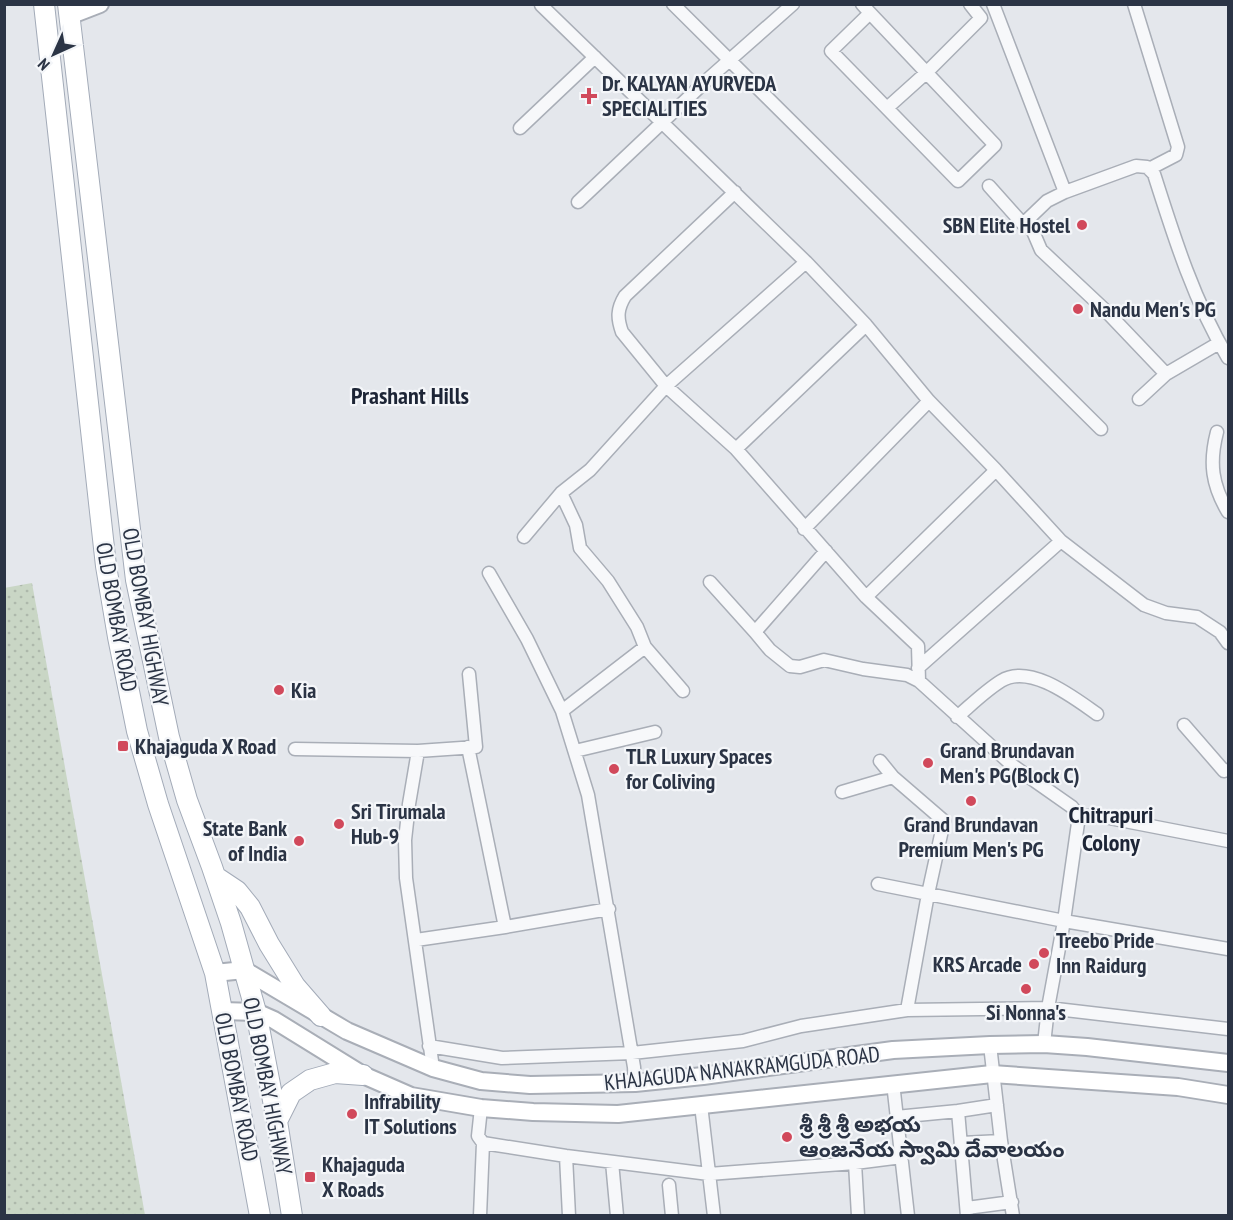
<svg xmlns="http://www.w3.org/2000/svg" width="1233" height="1220" font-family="'PT Sans Narrow','Noto Sans Telugu',sans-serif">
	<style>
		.grass { fill: url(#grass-dots) }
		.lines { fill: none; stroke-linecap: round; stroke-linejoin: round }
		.street-casing { stroke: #a9aeb7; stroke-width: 15 }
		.secondary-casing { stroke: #a9aeb7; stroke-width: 20 }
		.primary-casing { stroke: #a3abb8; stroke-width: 22 }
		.street { stroke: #f7f8fa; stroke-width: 12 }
		.secondary { stroke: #fff; stroke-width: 16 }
		.primary { stroke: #fff; stroke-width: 20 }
		.poi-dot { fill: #d1495b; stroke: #f4f6f9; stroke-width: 2 }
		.labels { text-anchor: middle; stroke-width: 4.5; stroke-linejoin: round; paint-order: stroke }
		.poi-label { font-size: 22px; font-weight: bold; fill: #2b3445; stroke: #f4f6f9; text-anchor: start }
		.street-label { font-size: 22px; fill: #2b3445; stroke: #f4f6f9 }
		.neighbourhood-label { font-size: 24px; font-weight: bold; fill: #1d2536; stroke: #f4f6f9 }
	</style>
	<defs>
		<pattern id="grass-dots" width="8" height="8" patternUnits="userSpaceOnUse" patternTransform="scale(1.5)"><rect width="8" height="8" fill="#c9d6c5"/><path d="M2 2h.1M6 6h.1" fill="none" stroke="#adb8ab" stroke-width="1.8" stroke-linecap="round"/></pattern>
	</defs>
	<rect width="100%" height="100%" fill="#e4e7ec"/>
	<!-- grass -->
	<path class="grass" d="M32,583L145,1215H5L4,588Z"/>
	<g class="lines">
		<defs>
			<path id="street" d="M673,4L1101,429
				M862,4L870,13L995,145L958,181L831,51L870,13
				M993,4L1065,192
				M1134,4L1178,147L1176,155L1149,169
				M541,5L806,262L866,325L929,401L996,470L1061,541L1144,605L1166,613L1197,617L1220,632L1228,643
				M887,108L926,73L981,18L970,4
				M520,128L595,57
				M989,186L1023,224
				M735,192L625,296C617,309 617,318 622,332L666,386L806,262
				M578,202L707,80L793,4
				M1166,374L1106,311L1041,250L1032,229L1023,224L1047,201L1065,192L1136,166L1147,167L1154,174C1174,237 1194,301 1228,358
				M1139,399L1166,374L1219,343
				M1217,432C1209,463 1212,485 1228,512
				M736,449L866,325
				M561,493L576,525L580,548L608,581L637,627L645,647L562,711
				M804,529L929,401
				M524,537L561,493L590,470L666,386L736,449L866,597L918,646L919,681L1012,765L1072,807L1079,816L1064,921L1048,1008L1044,1044
				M826,551L755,632L770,650L790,666L800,667L824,660L863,669L907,675L919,681
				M489,573L527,639L562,711L588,795L634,1067L635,1083
				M710,582L755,632
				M866,597L996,470
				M645,647L683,691
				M918,668L1061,541
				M957,717C971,705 985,691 1001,681C1030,663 1074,698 1097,714
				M1184,725L1224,771L1228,770
				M468,747L505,927
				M295,749L418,751L476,747L469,674
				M418,751L409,804L405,840L406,878L433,1068
				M575,751L655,732
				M880,761L893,777L944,821L928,894L907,1010
				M842,792L893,777
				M1079,816H1099L1228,841
				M878,884L1064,921L1228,949
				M416,940L505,927L609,909
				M990,1045L1001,1141L1013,1216
				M429,1046L502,1058L632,1053L743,1041L801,1026L907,1010L1048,1008L1228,1029
				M893,1083L908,1216
				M701,1105L714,1216
				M481,1108L478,1136L483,1143L566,1156L709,1174L855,1163L902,1157
				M958,1111L997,1105
				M896,1117L958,1111L967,1216
				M962,1143L1001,1141
				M566,1156L569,1216
				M612,1162L617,1216
				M855,1163L858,1216
				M669,1185L672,1216
				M967,1208L1012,1202
				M480,1216L483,1143"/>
			<path id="secondary" d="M69,16L100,4
				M215,973L244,970L347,1031L433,1068L481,1081L530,1085L635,1083L703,1076L893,1050L990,1045L1044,1044L1087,1047L1228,1063
				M222,1011L256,1012L274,1020L363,1075L411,1096L481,1108L533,1112L618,1114L992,1074L1178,1087L1228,1095"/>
			<path id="primary" d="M44,4L106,566L118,637L137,731L158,804L215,973L260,1216
				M68,4L136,580L169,737L187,800L212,867L231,923L256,1012L277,1121L292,1216
				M216,877L237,891L250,907L269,944L295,986L321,1016
				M277,1121L291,1093L310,1080L335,1073L363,1075"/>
		</defs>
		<!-- street casing -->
		<use href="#street" class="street-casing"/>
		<!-- secondary casing -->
		<use href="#secondary" class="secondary-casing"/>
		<!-- primary casing -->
		<use href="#primary" class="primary-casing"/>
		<!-- street -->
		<use href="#street" class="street"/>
		<!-- secondary -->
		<use href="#secondary" class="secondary"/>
		<!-- primary -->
		<use href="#primary" class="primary"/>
	</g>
	<!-- markers -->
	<g class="poi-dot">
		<path d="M586 87h6v6h6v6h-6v6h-6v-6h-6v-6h6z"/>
		<circle cx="1082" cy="225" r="6"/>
		<circle cx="1078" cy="309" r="6"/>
		<circle cx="279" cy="690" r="6"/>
		<rect x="117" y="740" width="12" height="12" rx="3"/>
		<circle cx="928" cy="763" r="6"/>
		<circle cx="614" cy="769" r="6"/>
		<circle cx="971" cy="801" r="6"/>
		<circle cx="339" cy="824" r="6"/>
		<circle cx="299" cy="841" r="6"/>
		<circle cx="1044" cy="953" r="6"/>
		<circle cx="1034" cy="964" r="6"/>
		<circle cx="1026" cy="989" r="6"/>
		<circle cx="352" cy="1114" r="6"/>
		<circle cx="787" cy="1137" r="6"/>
		<rect x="304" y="1171" width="12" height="12" rx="3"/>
	</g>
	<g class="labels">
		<!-- poi labels -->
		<g class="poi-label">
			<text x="602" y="91">Dr. KALYAN AYURVEDA<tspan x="602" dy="25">SPECIALITIES</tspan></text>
			<text x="1070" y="233" text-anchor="end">SBN Elite Hostel</text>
			<text x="1090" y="317">Nandu Men's PG</text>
			<text x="291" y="698">Kia</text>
			<text x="135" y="754">Khajaguda X Road</text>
			<text x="940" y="758">Grand Brundavan<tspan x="940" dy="25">Men's PG(Block C)</tspan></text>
			<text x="626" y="764">TLR Luxury Spaces<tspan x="626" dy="25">for Coliving</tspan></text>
			<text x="351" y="819">Sri Tirumala<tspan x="351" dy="25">Hub-9</tspan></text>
			<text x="971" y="832" text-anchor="middle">Grand Brundavan<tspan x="971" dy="25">Premium Men's PG</tspan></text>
			<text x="287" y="836" text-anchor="end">State Bank<tspan x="287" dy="25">of India</tspan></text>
			<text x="1056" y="948">Treebo Pride<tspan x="1056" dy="25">Inn Raidurg</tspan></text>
			<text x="1022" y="972" text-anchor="end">KRS Arcade</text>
			<text x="1026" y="1020" text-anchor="middle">Si Nonna's</text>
			<text x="364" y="1109">Infrability<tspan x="364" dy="25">IT Solutions</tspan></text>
			<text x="799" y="1132">శ్రీ శ్రీ శ్రీ అభయ<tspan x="799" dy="25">ఆంజనేయ స్వామి దేవాలయం</tspan></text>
			<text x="322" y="1172">Khajaguda<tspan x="322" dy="25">X Roads</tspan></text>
		</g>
		<!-- street labels -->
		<g class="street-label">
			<text transform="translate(117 617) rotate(80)" y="8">OLD BOMBAY ROAD</text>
			<text transform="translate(146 617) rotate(80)" y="8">OLD BOMBAY HIGHWAY</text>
			<text transform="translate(742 1068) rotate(-6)" y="8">KHAJAGUDA NANAKRAMGUDA ROAD</text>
			<text transform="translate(268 1086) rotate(79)" y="8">OLD BOMBAY HIGHWAY</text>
			<text transform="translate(237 1087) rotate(79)" y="8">OLD BOMBAY ROAD</text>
		</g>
		<!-- neighbourhood labels -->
		<g class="neighbourhood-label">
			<text x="410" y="404">Prashant Hills</text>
			<text x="1111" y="823">Chitrapuri<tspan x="1111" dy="28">Colony</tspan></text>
		</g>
	</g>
	<!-- border -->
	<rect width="1233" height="1220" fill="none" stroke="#2b3445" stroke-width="12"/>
	<!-- north arrow -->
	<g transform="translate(54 54) rotate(225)" stroke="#f4f6f9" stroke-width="4.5" paint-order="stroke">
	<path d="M0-4.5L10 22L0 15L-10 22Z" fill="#2b3445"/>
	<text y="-9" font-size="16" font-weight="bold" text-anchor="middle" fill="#2b3445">N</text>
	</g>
</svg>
